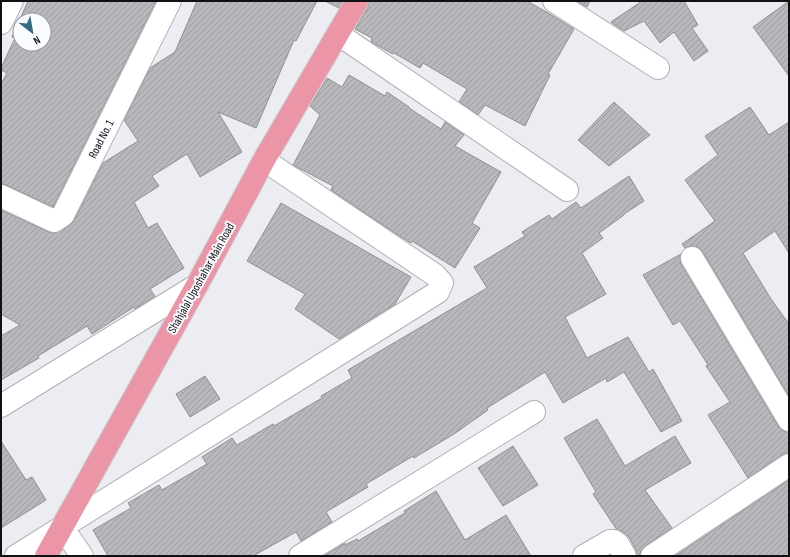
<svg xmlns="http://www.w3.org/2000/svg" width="790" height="557" font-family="'Sofia Sans Condensed',sans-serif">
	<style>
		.building { fill: url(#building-hatch); stroke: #8f9094; fill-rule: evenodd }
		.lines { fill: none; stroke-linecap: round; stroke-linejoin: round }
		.minor-casing { stroke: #afb0b5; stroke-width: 24 }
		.major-casing { stroke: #cbcbcb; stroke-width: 24 }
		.minor { stroke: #fff; stroke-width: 22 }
		.major { stroke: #eb95a7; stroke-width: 22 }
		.labels { text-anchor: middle; stroke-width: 4; stroke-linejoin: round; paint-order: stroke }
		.street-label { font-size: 12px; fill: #111113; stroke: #f9fbff }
	</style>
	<defs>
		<pattern id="building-hatch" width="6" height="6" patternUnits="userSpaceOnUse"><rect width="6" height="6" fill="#b7b8bc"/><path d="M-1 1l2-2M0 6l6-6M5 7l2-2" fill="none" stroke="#9c9da1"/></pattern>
	</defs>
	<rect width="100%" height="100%" fill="#ecedf2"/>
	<!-- building -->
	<path class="building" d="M28,1H156L53,207L6,185L1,184V84L7,73L1,70V68L15,38L12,37ZM20,20H44V44H20Z
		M197,1H317L296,41L294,40L256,128L218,112L242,152L200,177L187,154L152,176L159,186L134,202L148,228L157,223L184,268L150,289L155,296L135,309L134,307L92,334L87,326L38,356L39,358L1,380V336L20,325L1,314V210L49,232L55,233L70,225L74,221L103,163L138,141L124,120L150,68L175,52Z
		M325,1H343L339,8Z
		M369,1H527L550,14L574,29L548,74L550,75L525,126L485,105L478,115L459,102L467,89L423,63L420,68L394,53L393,54L373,43L371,41L372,38L355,29L368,7Z
		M577,1H590L587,7Z
		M642,1H684L698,25L692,28L708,51L694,61L674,32L660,43L644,21L624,31L612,23L611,22Z
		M789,1V76L753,27Z
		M349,75L385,96L387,92L409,107V108L441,129L445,122L464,135L455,146L501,172L472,223L480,228L455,268L412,241L411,243L398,235L331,190L333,186L293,165L320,115L310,106L327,78L342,87Z
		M614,102L650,135L609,166L578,140Z
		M750,107L769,135L789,122V253L775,231L743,253L771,299L789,324V396L703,252L698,247L692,246L685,248L682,244L715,221L685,180L718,155L705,136Z
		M629,176L644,201L624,214V215L599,233L603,238L582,253L606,294L565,317L587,358L628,337L649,372L653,369L682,421L661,432L624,372L607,382L606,378L563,403L545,372L487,408L488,410L454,434L414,458L413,456L366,484L368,487L326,512L332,522L301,541L296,532L253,556H108L93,530L131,508L128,503L159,485L162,490L207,464L202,457L232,438L237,445L273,424L274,426L322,398L321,396L352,378L348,370L487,288L474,267L525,236L522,232L549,215L552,219L576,202L581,208Z
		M281,203L411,277L395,304L339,339L295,309L305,294L247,261Z
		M681,254L680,259L681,264L778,426L783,431L789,432V453L782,455L748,478L708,415L730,402L706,366L708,365L680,321L673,325L643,275Z
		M205,376L220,399L190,417L176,394Z
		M597,419L625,466L675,436L691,463L645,490L672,528L645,546L641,550L640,556H637L636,550L629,537L622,531L617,530L593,494L596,492L564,438Z
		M1,441L26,480L32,477L46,500L1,528Z
		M513,446L538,485L503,506L478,468Z
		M789,480V556H675Z
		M436,491L465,540L506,515L531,556H324L345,543V545L357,539L358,541L405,513L404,511Z"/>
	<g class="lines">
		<defs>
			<path id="minor" d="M554,1L658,68
				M1,23L12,1
				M338,34L567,190
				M1,196L54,221L63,215L170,1
				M692,258L789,420
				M1,406L197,285
				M62,527L82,556
				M16,556L438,292L442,283L435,275L264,160
				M300,556L534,412
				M584,556L610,541H614L618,544L625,556
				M652,556L789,465"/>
			<path id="major" d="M46,556L197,285L264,160L357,1"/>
		</defs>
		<!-- minor casing -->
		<use href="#minor" class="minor-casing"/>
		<!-- major casing -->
		<use href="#major" class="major-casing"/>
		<!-- minor -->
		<use href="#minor" class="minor"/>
		<!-- major -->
		<use href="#major" class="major"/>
	</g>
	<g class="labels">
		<!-- street labels -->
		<g class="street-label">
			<text transform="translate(101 139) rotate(-63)" y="4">Road No. 1</text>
			<text transform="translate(201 278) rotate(-61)" y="4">Shahjalal Uposhahar Main Road</text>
		</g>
	</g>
	<!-- border -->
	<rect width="790" height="557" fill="none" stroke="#111113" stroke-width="4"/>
	<!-- north arrow -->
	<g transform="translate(32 32) rotate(149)"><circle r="19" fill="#f9fbff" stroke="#9c9da1"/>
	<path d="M0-3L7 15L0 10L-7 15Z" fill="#336b85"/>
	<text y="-6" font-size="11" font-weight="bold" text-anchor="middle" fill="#111113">N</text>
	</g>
</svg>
